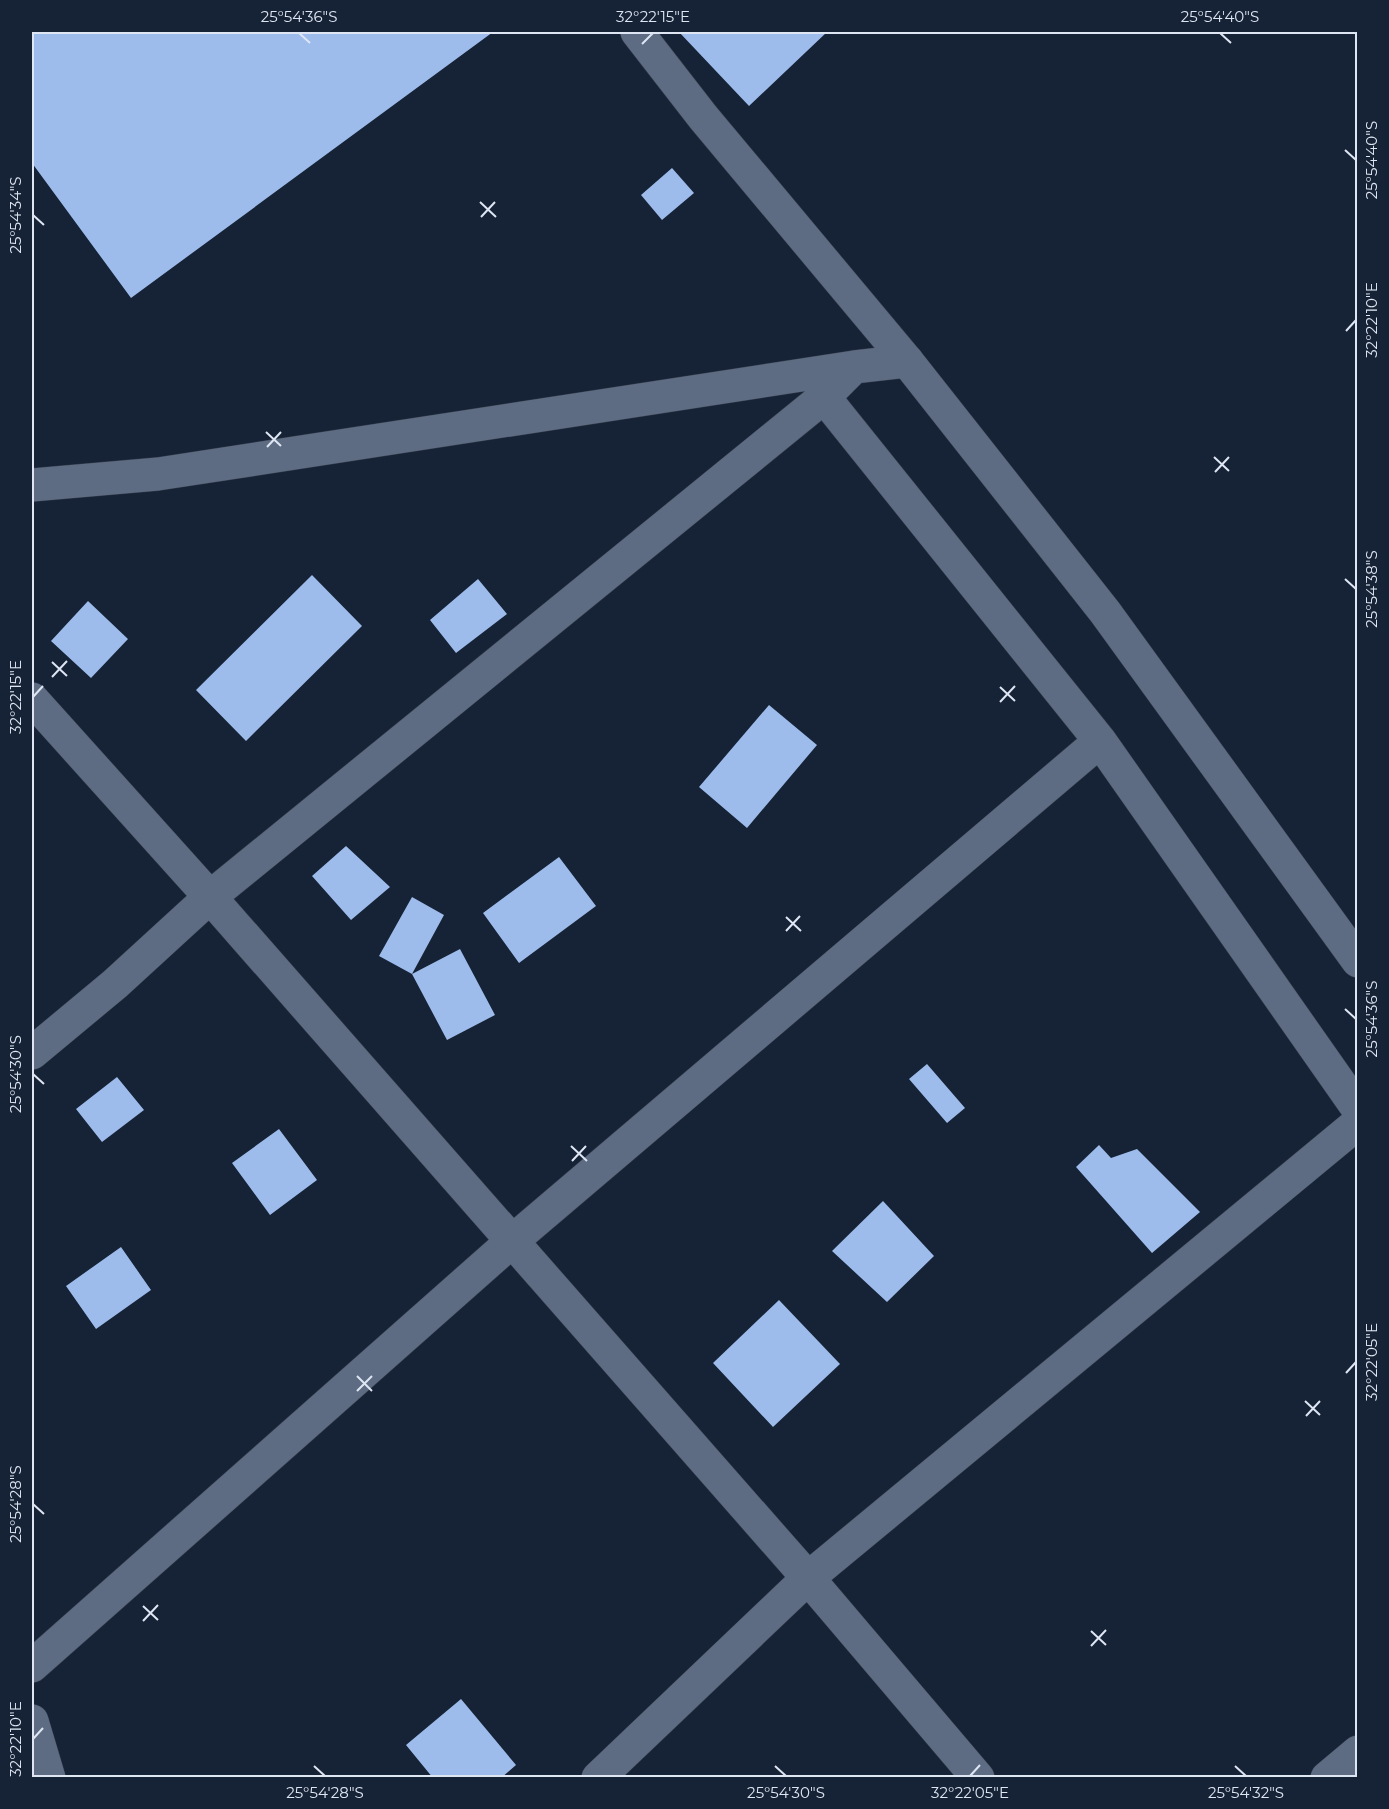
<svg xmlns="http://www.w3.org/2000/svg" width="1389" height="1809" font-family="Montserrat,sans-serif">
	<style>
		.building { fill: #9dbceb }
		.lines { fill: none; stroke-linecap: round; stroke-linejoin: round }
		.street-casing { stroke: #333b4b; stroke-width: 34 }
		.secondary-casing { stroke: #333b4b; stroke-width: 34 }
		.street { stroke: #5d6c82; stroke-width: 33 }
		.secondary { stroke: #5d6c82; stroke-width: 33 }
		.ticks { fill: none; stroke: #dee6f3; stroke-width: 2 }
		.neatline { fill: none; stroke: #dee6f3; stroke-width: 2 }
		.ticks-label { font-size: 15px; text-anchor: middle; fill: #dee6f3 }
	</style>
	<rect width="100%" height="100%" fill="#162235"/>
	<!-- building -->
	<path class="building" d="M32,32H493L131,298L32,163Z
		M679,32H827L749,106Z
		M672,168L694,193L662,220L641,195Z
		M312,575L362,626L246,741L196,690Z
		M478,579L507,614L456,653L430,620Z
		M88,601L128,639L91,678L51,641Z
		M769,705L817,745L747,828L699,787Z
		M346,846L390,887L351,920L312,876Z
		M559,857L596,906L519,963L483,913Z
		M412,897L444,915L412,974L379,956Z
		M460,949L495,1015L447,1040L412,974Z
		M927,1064L965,1108L947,1123L909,1079Z
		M117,1077L144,1110L102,1142L76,1109Z
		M279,1129L317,1180L270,1215L232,1163Z
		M1099,1145L1111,1158L1137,1149L1200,1212L1152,1253L1076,1167Z
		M883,1201L934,1256L887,1302L832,1251Z
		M121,1247L151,1290L96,1329L66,1286Z
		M779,1300L840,1364L773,1427L713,1363Z
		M461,1699L516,1765L501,1778H433L406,1745Z"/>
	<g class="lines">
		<defs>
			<path id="street" d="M824,397L1100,741L1358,1109
				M32,485L158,474L854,367L907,361
				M32,699L210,897L808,1578L978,1778
				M32,1053L115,984L210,897L824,397L854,367
				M32,1666L511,1242L1100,741
				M32,1721L49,1778
				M598,1778L808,1578L1358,1123
				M1327,1778L1358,1752"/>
			<path id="secondary" d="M637,32L703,117L907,361L1105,612L1358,961"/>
		</defs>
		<!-- street casing -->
		<use href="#street" class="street-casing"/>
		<!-- secondary casing -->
		<use href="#secondary" class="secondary-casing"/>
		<!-- street -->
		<use href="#street" class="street"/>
		<!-- secondary -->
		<use href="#secondary" class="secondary"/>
	</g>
	<!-- ticks -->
	<path class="ticks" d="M299,33L310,43M1220,33L1231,43M642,44L653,33M1345,150L1356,160M480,202L496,217M33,215L44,225M481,217L495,202M1346,331L1356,320M266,432L281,446M267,447L281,432M1214,457L1229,471M1215,472L1229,457M1345,579L1356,589M52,662L67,676M52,677L67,661M1000,687L1015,701M33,697L43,686M1000,702L1015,686M786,917L801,931M786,931L800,916M1345,1009L1356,1019M33,1074L44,1084M571,1146L587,1161M572,1161L586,1146M1346,1373L1356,1362M357,1376L372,1391M357,1391L372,1376M1305,1401L1320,1415M1306,1416L1320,1401M33,1504L44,1514M143,1606L158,1620M143,1621L158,1605M1091,1631L1106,1645M1091,1646L1106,1630M33,1739L43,1728M314,1766L325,1776M775,1766L786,1776M1235,1766L1246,1776M970,1776L980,1765"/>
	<!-- border -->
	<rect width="1389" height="1809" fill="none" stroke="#162235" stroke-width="66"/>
	<rect x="33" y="33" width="1323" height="1743" class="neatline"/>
	<g class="ticks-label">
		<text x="299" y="22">25°54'36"S</text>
		<text x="653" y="22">32°22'15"E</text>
		<text x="1220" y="22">25°54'40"S</text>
		<text transform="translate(1372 160) rotate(-90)" y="5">25°54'40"S</text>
		<text transform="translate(16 215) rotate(-90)" y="5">25°54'34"S</text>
		<text transform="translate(1372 320) rotate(-90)" y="5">32°22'10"E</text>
		<text transform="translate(1372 589) rotate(-90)" y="5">25°54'38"S</text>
		<text transform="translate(16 697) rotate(-90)" y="5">32°22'15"E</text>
		<text transform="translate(1372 1019) rotate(-90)" y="5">25°54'36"S</text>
		<text transform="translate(16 1074) rotate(-90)" y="5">25°54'30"S</text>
		<text transform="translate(1372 1362) rotate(-90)" y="5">32°22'05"E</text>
		<text transform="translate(16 1504) rotate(-90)" y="5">25°54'28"S</text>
		<text transform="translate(16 1739) rotate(-90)" y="5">32°22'10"E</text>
		<text x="325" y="1798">25°54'28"S</text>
		<text x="786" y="1798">25°54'30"S</text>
		<text x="970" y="1798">32°22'05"E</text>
		<text x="1246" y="1798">25°54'32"S</text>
	</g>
</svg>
